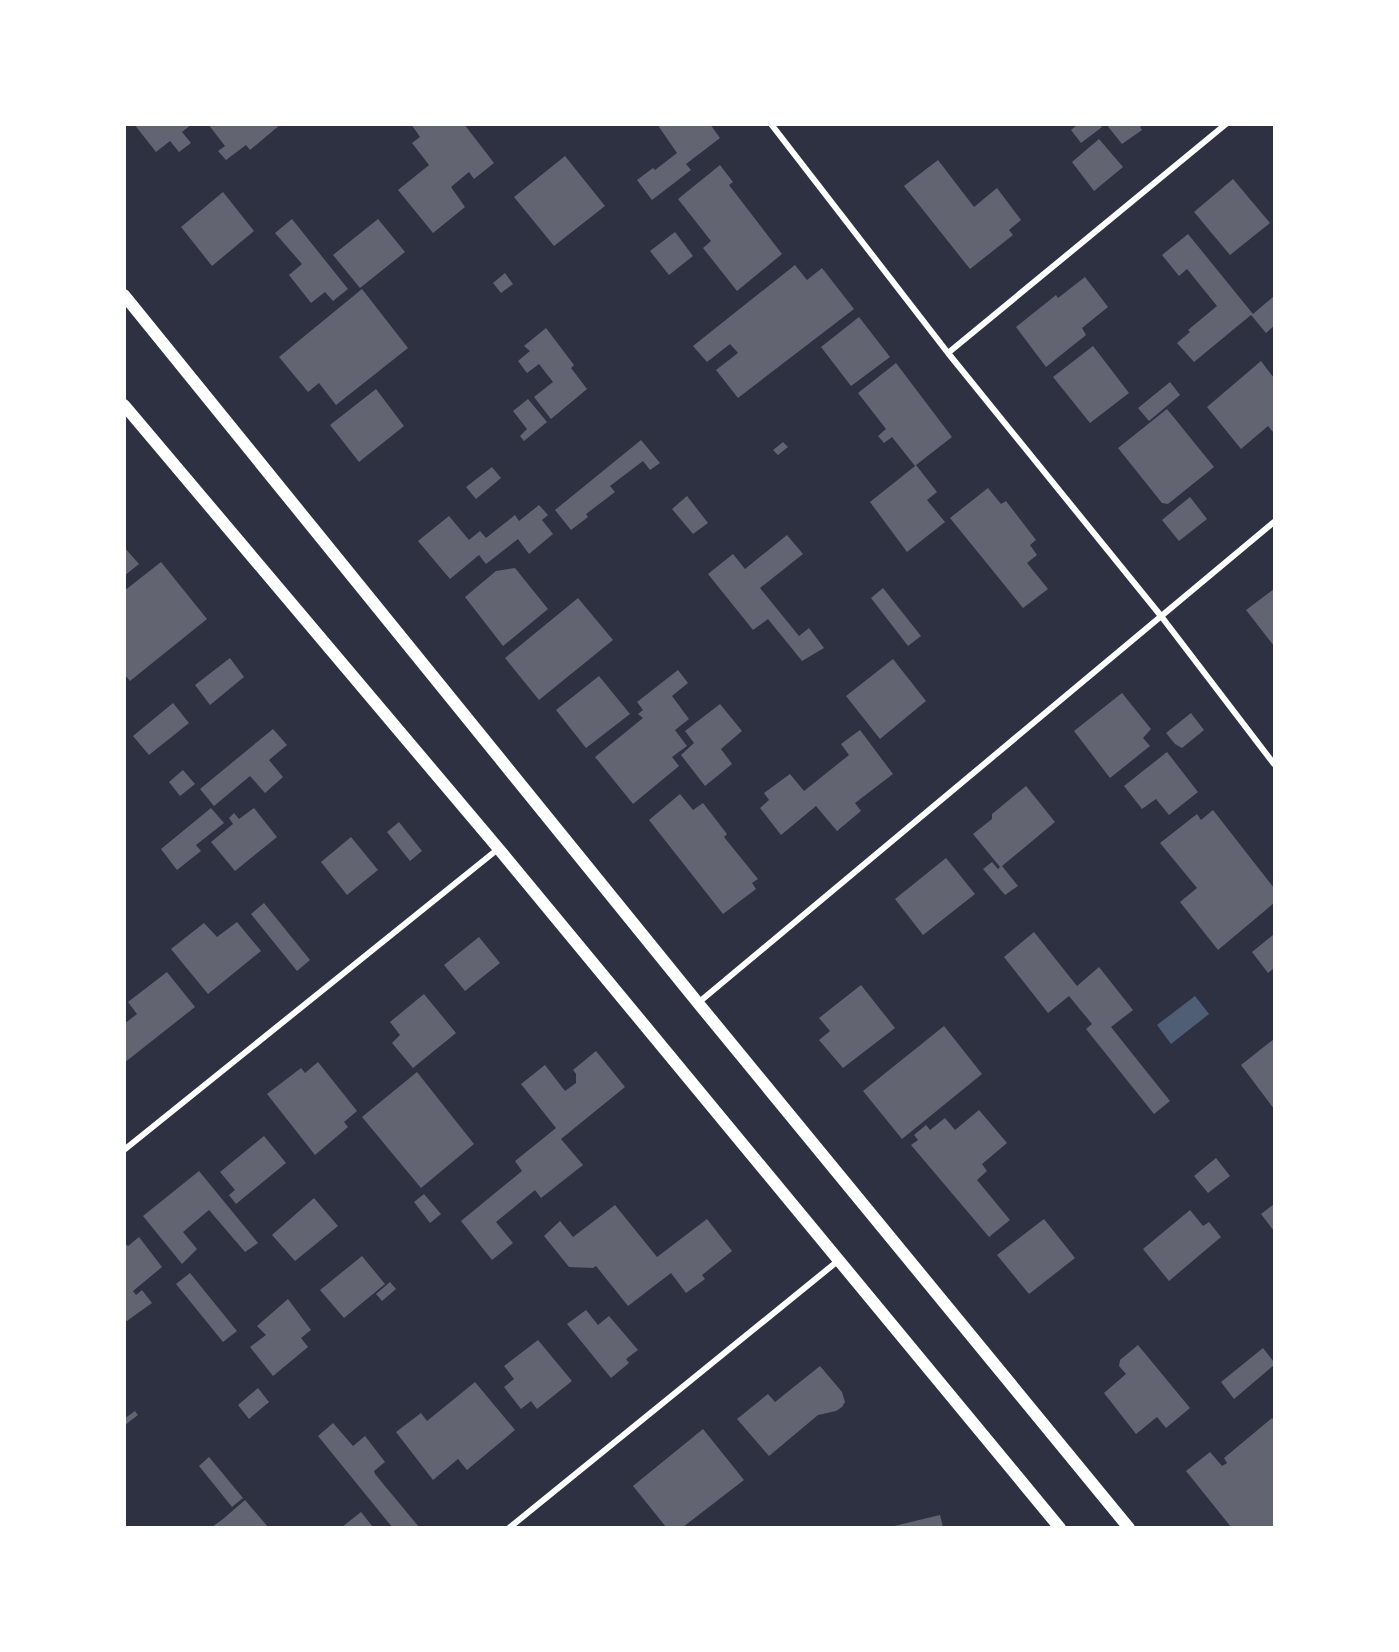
<svg xmlns="http://www.w3.org/2000/svg" width="1399" height="1652" font-family="'Public Sans',sans-serif">
	<style>
		.water { fill: #4f5d75 }
		.building { fill: #626471 }
		.lines { fill: none; stroke-linecap: round; stroke-linejoin: round }
		.minor { stroke: #fff; stroke-width: 6 }
		.secondary { stroke: #fff; stroke-width: 12 }
	</style>
	<rect width="100%" height="100%" fill="#2d3142"/>
	<!-- water -->
	<path class="water" d="M1195,996L1209,1014L1171,1044L1157,1025Z"/>
	<!-- building -->
	<path class="building" d="M134,124H192L182,132L191,143L179,152L170,141L156,152Z
		M208,124H281L250,150L246,145L226,160L218,151L225,146Z
		M411,124H464L494,163L474,179L469,172L451,187L465,207L433,233L398,190L429,165L412,143L420,137Z
		M657,124H710L720,138L686,164L691,170L652,200L637,180L653,168L655,170L677,153Z
		M1078,124H1100L1102,127L1081,143L1071,130Z
		M1106,124H1144L1140,127L1142,130L1122,144Z
		M1099,139L1123,167L1094,191L1072,162Z
		M565,156L605,206L554,246L514,197Z
		M938,160L974,207L997,188L1021,220L1009,230L1013,235L970,269L904,186Z
		M720,165L733,182L729,185L782,254L737,291L703,248L711,241L678,199Z
		M1233,179L1270,223L1230,255L1194,212Z
		M223,192L254,231L212,266L181,227Z
		M292,219L348,289L333,301L325,292L311,303L289,275L302,264L275,233Z
		M378,219L405,252L360,288L333,255Z
		M675,232L693,256L669,275L650,251Z
		M1188,234L1253,314L1274,296V326L1266,333L1251,315L1194,362L1177,343L1190,332L1188,330L1217,306L1187,269L1179,276L1162,255Z
		M795,265L807,280L822,268L854,309L738,398L716,370L738,353L730,344L707,362L693,346Z
		M505,273L513,284L501,293L493,283Z
		M1085,277L1108,307L1082,328L1086,335L1046,367L1016,327L1056,295L1058,298Z
		M362,289L408,348L336,405L319,383L308,392L279,357Z
		M859,317L890,357L851,386L821,347Z
		M546,328L574,365L571,368L587,389L551,419L534,397L553,382L539,364L527,373L518,361L530,351L524,346Z
		M1093,346L1129,393L1090,423L1053,377Z
		M1261,361L1274,378V431L1273,432L1268,426L1241,449L1207,407Z
		M896,363L952,437L916,465L937,492L927,500L945,522L907,552L870,502L915,466L892,437L884,443L878,436L886,429L858,393Z
		M1170,382L1180,395L1149,421L1138,408Z
		M376,389L404,426L359,462L330,425Z
		M528,399L547,422L524,441L520,436L527,429L513,411Z
		M1167,409L1214,467L1168,504L1162,503L1118,448Z
		M641,440L660,463L650,470L643,461L610,486L615,492L586,514L588,517L571,530L555,510Z
		M783,442L788,447L778,455L773,450Z
		M492,467L501,478L476,499L466,487Z
		M988,488L1001,504L1006,501L1036,540L1030,545L1037,555L1027,563L1048,589L1023,608L950,518Z
		M687,496L708,523L693,534L672,509Z
		M1190,497L1207,519L1179,541L1162,520Z
		M539,505L548,515L542,520L553,534L529,554L518,539L486,564L479,555L450,579L418,541L449,516L469,540L480,531L486,538L515,515L519,521Z
		M787,535L803,554L760,588L799,636L809,628L824,648L802,661L768,619L753,630L708,574L733,554L745,569Z
		M124,547L139,564L124,576Z
		M161,562L207,619L130,681L124,674V591Z
		M515,568L548,609L503,646L465,597L496,571Z
		M883,588L921,636L908,646L871,598Z
		M1274,589V646L1246,610Z
		M578,598L613,640L539,700L505,658Z
		M230,658L244,677L210,705L195,685Z
		M893,659L926,701L880,739L846,696Z
		M678,670L688,683L672,696L689,719L675,730L687,746L672,757L679,766L633,804L595,757L643,718L638,714L643,710L637,702Z
		M599,676L630,714L586,748L556,710Z
		M1122,693L1151,729L1143,738L1150,746L1110,778L1074,731Z
		M173,703L189,723L149,755L133,736Z
		M720,704L742,731L721,749L732,764L705,786L681,755L694,743L685,731Z
		M1191,713L1204,730L1182,748L1175,744L1166,733Z
		M273,729L287,745L269,760L283,777L265,793L250,776L214,806L200,789Z
		M860,730L893,774L855,803L861,811L837,831L816,806L781,835L760,808L769,800L764,793L790,774L804,791L849,755L841,744Z
		M1167,752L1198,792L1169,815L1156,799L1142,809L1124,786Z
		M183,770L195,784L180,796L169,782Z
		M1026,786L1055,822L1002,866L1018,886L1005,895L983,869L992,862L998,869L1000,867L973,834L992,819V814Z
		M680,794L693,810L703,803L727,834L724,837L758,879L752,883L756,889L723,914L649,820Z
		M211,808L224,823L196,845L201,851L177,870L161,849Z
		M254,808L277,837L235,871L211,842L233,824L229,818L234,813L239,819Z
		M1213,810L1274,888V903L1218,950L1180,902L1197,888L1160,843L1197,814L1201,820Z
		M399,822L422,851L410,861L387,832Z
		M351,837L378,870L347,895L321,862Z
		M946,858L975,894L923,935L895,899Z
		M264,903L310,960L297,971L251,914Z
		M237,922L261,951L208,994L171,949L204,923L217,937Z
		M1034,932L1077,986L1099,967L1133,1010L1111,1027L1170,1101L1154,1114L1086,1029L1092,1024L1069,996L1048,1013L1004,957Z
		M1274,934V968L1268,973L1252,952Z
		M479,937L500,963L465,991L444,965Z
		M167,972L195,1007L124,1063V1024L137,1014L128,1002Z
		M861,985L895,1028L843,1068L819,1040L830,1031L819,1018Z
		M424,994L456,1033L413,1068L392,1043L400,1035L390,1022Z
		M944,1026L982,1074L902,1139L863,1091Z
		M1274,1039V1109L1241,1065Z
		M596,1051L625,1087L561,1139L583,1165L541,1198L535,1190L496,1222L513,1243L492,1260L461,1221L522,1171L515,1161L556,1128L521,1084L545,1065L565,1091L576,1083V1074L573,1070Z
		M318,1062L357,1111L344,1122L348,1127L315,1155L267,1094L301,1068L305,1073Z
		M417,1072L474,1144L421,1188L362,1117Z
		M979,1110L1007,1143L982,1164L987,1171L977,1180L1010,1220L989,1237L911,1145L918,1140L914,1135L926,1125L930,1130L945,1118L955,1130Z
		M264,1136L286,1163L236,1204L229,1195L235,1190L220,1172Z
		M1216,1158L1230,1176L1208,1193L1194,1176Z
		M199,1171L258,1243L245,1252L209,1210L183,1232L197,1249L182,1264L143,1216Z
		M424,1194L441,1214L430,1223L414,1202Z
		M314,1198L338,1226L295,1261L272,1235Z
		M1274,1204V1231L1261,1214Z
		M615,1205L657,1257L707,1219L732,1251L702,1275L705,1279L686,1293L671,1273L628,1306L596,1266L593,1268L569,1267L544,1236L560,1221L573,1237Z
		M1190,1210L1203,1226L1209,1222L1221,1237L1169,1281L1143,1249Z
		M1044,1219L1075,1258L1029,1294L997,1255Z
		M139,1237L162,1267L133,1291L136,1295L142,1290L152,1303L124,1323V1243L128,1246Z
		M362,1256L385,1284L344,1318L320,1290Z
		M190,1273L237,1331L223,1342L176,1284Z
		M390,1282L396,1289L382,1301L376,1294Z
		M288,1299L311,1330L301,1338L308,1347L273,1376L250,1347L266,1335L257,1326Z
		M586,1310L598,1325L609,1316L638,1350L626,1359L629,1363L611,1378L567,1324Z
		M538,1340L572,1381L537,1409L531,1401L521,1409L504,1387L514,1379L504,1366Z
		M1138,1345L1190,1408L1166,1428L1157,1417L1136,1434L1104,1393L1126,1374L1119,1366L1120,1360Z
		M1263,1348L1274,1362V1365L1234,1399L1221,1382Z
		M820,1366L842,1392L845,1402L842,1407L836,1411L818,1415L769,1456L737,1419L768,1394L775,1402Z
		M475,1382L515,1430L467,1470L458,1459L433,1480L396,1432L421,1413L427,1421Z
		M258,1388L269,1402L249,1419L238,1405Z
		M135,1411L138,1415L125,1425L124,1419Z
		M1272,1418L1274,1420V1527H1231L1186,1471L1210,1452L1222,1466L1227,1463L1224,1458Z
		M333,1423L353,1446L365,1436L385,1462L374,1471L375,1474L419,1527H392L318,1436Z
		M703,1429L744,1480L683,1527H666L633,1486Z
		M209,1457L243,1498L232,1507L199,1466Z
		M245,1500L268,1527H212L223,1519Z
		M361,1512L373,1527H342Z
		M940,1515L943,1527H890Z"/>
	<g class="lines">
		<!-- minor -->
		<path class="minor" d="M771,124L948,353L1161,616L1274,764
			M948,353L1226,124
			M698,1003L1274,522
			M124,1150L498,849
			M509,1528L839,1260"/>
		<!-- secondary -->
		<path class="secondary" d="M124,295L698,1003L1129,1528
			M124,405L498,848L1060,1528"/>
	</g>
	<!-- border -->
	<rect width="1399" height="1652" fill="none" stroke="#ffffff" stroke-width="252"/>
</svg>
